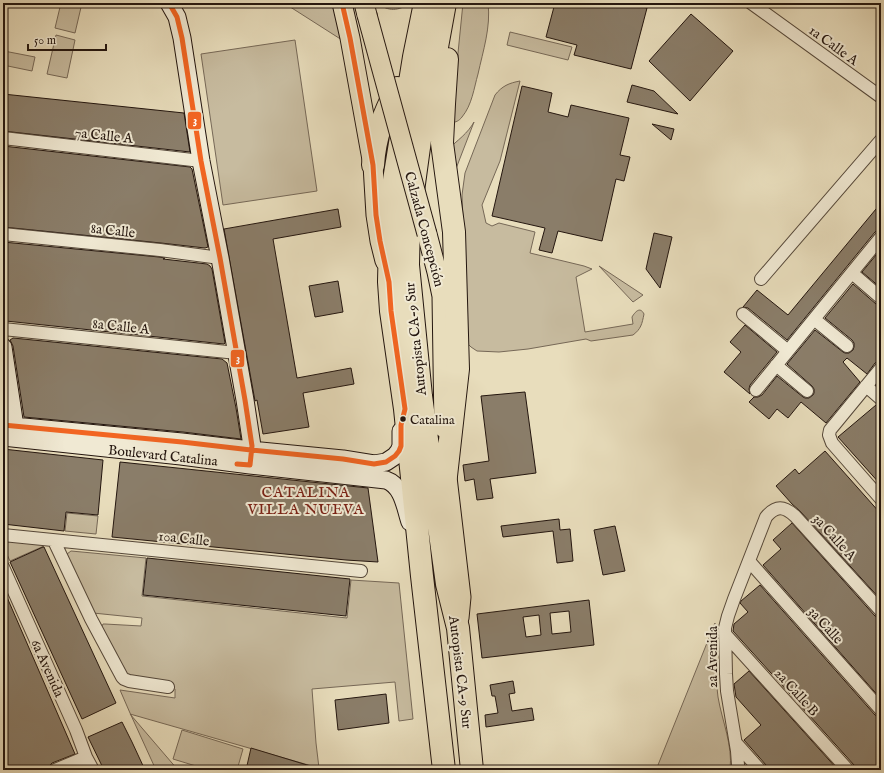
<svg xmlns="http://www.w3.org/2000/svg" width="884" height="773" font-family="'IM FELL English',serif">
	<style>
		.green { fill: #c7bb9f; stroke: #766857 }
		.building { fill: #8a7d69; stroke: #24160f; fill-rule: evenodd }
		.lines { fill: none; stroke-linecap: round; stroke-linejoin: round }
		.street-casing { stroke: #55483a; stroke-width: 14 }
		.secondary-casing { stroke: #24160f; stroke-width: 19 }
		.primary-casing { stroke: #24160f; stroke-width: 21 }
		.highway-casing { stroke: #24160f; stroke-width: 24 }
		.street { stroke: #f0e9d3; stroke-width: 12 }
		.secondary { stroke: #f0e9d3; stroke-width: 17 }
		.primary { stroke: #e8ddbc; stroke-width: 19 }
		.highway { stroke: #e8ddbc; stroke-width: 22 }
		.primary-bridge-casing { stroke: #24160f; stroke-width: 21; stroke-linecap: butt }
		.primary-bridge { stroke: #e8ddbc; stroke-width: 19 }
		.bus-1-casing { stroke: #f0e9d3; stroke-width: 8 }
		.bus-1 { stroke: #f26522; stroke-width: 5 }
		.bus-dot { fill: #24160f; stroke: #f0e9d3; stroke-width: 1.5 }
		.labels { text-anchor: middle; stroke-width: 4; stroke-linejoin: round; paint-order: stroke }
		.bus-label { font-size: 13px; fill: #24160f; stroke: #f0e9d3; text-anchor: start }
		.street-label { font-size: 14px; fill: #24160f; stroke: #f0e9d3 }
		.neighbourhood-label { font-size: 15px; letter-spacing: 1px; fill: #7a1f14; stroke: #f0e9d3 }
		.line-badge { stroke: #f0e9d3; stroke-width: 1.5 }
		.badge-label { font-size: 11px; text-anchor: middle; font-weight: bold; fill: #fff }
	</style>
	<rect width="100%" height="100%" fill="#e8ddbc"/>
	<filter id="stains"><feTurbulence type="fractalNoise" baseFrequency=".005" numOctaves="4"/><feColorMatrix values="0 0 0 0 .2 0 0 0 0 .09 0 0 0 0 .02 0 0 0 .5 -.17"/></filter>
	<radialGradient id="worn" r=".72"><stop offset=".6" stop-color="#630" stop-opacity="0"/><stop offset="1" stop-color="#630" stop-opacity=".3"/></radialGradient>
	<!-- green -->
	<path class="green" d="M61,3H82L75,33L55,28Z
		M284,3H333L342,40Z
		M378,3H410C399,11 388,12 378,3Z
		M463,3H488C491,27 483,51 478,74C474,88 472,105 462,117C459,121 456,122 451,123Z
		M510,32L572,47L568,60L507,45Z
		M56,35L75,40L67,78L47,74Z
		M295,40L317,191L223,205L201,54Z
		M4,51L35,57L32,71L3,65Z
		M520,81L500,161L482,205L486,223L492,226L499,223L535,232L530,253L584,266L592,269L576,277L585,332L633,324L632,317C635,312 640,306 644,314C642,324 641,329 633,335L591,341L586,339L528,349L499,352L477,351L471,347L468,344L462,195L465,173L495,95C502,86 509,83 520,81Z
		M474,122L452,179L448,149C457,141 468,133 474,122Z
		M599,266L643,295L633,302Z
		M67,513L98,516L96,534L65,531Z
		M7,541L43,544L44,546L10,561L3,546V543Z
		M71,551L146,558L142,596L347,618L351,580L399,583L413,719L399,721L395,682L312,689L316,743L319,768L130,714L178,770H156L130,713L120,690L175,698V689L125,683L101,628L103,624H105L141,626L142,618L93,613L67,557V554Z
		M715,623C715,648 715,673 718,697C722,721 733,745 730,770H656Z
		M182,730L243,749L237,770H209L173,759Z"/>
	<!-- building -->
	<path class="building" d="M555,3H625L647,8L631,69L574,55L577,45L546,37Z
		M691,14L733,51L690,101L649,61Z
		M632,85L654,91L678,114L627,102Z
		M522,86L552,93L548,112L568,117L571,105L629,118L620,155L630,157L624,181L616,179L602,241L558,231L552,253L539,250L545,228L492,216Z
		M3,94L184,113L190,152L3,131Z
		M652,124L674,129L671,140Z
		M3,146L190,167L192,169L208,247L205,248L161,243L3,227Z
		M881,203V230H878L875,232L787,340L748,308L743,307L757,290L788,315Z
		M338,209L341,227L273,239L297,378L351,368L354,384L303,393L309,427L263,434L257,400L255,401L224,229Z
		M654,233L672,237L660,288L646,269Z
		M3,242L159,257L165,258L163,259L207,264L210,266L212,269L225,343L224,344L6,321L3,306Z
		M881,249V288L862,272Z
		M338,281L343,312L315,317L309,286Z
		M853,284L876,304L881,305V360L875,363L867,374L847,358L843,362L860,382L826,423L801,402L788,418L777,409L769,419L749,402L754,397H758L762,395L777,376L803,397L805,398H809L813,395L814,393V389L812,386L787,364L815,330L843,352L845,353H849L853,350L854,347V343L852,340L825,318Z
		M745,325L777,352L750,385L749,389L750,394L724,372L741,352L730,342Z
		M13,338L222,359L227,363L236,408L241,439L183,432L24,417L13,346L10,340Z
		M525,392L536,473L490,479L493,498L477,500L474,479L465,481L463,465L489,461L481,396Z
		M876,405L881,406V485L838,437Z
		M3,449L103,460L98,515L66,512L64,531L3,524Z
		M825,451L881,514V600L800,511L792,504L776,486L795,469L799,474Z
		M120,462L368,488L378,562L346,560L112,537Z
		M559,519L560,530L570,529L573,561L557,563L553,531L503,537L501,526Z
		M792,523L875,616L881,618V699L763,565L781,549L773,540Z
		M615,526L625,571L603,575L594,530Z
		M43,547H44L116,703L82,719L10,562Z
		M147,558L350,579L346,616L143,595Z
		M760,585L875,715L878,717H881V770H855L854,765L733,631L734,624L748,612L740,603L741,601Z
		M3,588L75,754L52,763L49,766L48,770H3Z
		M589,600L594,645L482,658L477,614ZM569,611L571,632L552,634L550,613ZM539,615L541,635L526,637L523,617Z
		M749,671L838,770H767L766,765L744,740L761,725L736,697L734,684Z
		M513,681L515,693L509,694L512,711L532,708L534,720L486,727L485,715L498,713L495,696H492L490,685Z
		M386,694L389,723L338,730L335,700Z
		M122,722L132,742L145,770H104L88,737Z
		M251,748L317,768L316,770H246Z"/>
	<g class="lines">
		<defs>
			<path id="street" d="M751,3L881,97
				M3,138L201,161
				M3,234L160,250L220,258
				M852,273L881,298
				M761,279L881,140
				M743,314L788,351
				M814,319L847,346
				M3,329L237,353
				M776,365L807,391
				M881,368L835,424L830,430L829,435L832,443L881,499
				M866,386L881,399
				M756,390L881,237
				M3,535L361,571
				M54,541L91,619L122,677L124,679L129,681L168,687
				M749,561L881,710
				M3,567L76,730L86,757L93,770
				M725,634L848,770
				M736,743L760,770
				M55,770L86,757
				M737,770L738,765L737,751L727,691L726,674L725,628L728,616L734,599L766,517C776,505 784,506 795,516L881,611"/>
			<path id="secondary" d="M169,3L177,17L182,38L201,161L220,258L245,400L252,446L250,465
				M3,347L14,420L13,426
				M3,425L182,442L251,450L343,459L374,464L386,462L395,456L399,451L401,446V431
				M3,437L181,456L250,465L386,480C403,486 405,507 410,522"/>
			<path id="primary" d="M342,3L350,38L373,165L376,215L380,241L385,261
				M364,3L367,15
				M427,234L437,272L442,296L444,428
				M445,460L461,597L459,618"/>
			<path id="highway" d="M425,3L414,57L395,174L391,200L389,282L391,311L405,409L422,576L444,770
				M445,3L420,140L409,220L408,265L421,396L447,584L458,628L472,770
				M373,165C375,135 384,114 397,88
				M446,476L458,369L454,232L442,143L444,104L447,59"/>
		</defs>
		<!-- street casing -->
		<use href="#street" class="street-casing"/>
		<!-- secondary casing -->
		<use href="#secondary" class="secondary-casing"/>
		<!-- primary casing -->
		<use href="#primary" class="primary-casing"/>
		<!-- highway casing -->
		<use href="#highway" class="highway-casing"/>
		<!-- street -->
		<use href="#street" class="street"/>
		<!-- secondary -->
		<use href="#secondary" class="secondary"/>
		<!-- primary -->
		<use href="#primary" class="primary"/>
		<!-- highway -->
		<use href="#highway" class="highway"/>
		<defs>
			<path id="primary-bridge" d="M367,15L427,234"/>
		</defs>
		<!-- primary-bridge casing -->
		<use href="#primary-bridge" class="primary-bridge-casing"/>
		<!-- primary-bridge -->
		<use href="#primary-bridge" class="primary-bridge"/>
		<defs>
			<path id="bus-1" d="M169,3L177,17L182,38L201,161L220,258L245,400L252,446L250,465L237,464
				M3,425L182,442L251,450L343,459L374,464L386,462L395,456L399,451L401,446V425L405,409L391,311L389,282L380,241L376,215L373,165L350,38L342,3"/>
		</defs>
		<!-- bus-1 casing -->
		<use href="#bus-1" class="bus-1-casing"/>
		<!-- bus-1 -->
		<use href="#bus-1" class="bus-1"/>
	</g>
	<!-- markers -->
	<circle class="bus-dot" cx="403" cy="419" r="3.5"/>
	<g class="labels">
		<!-- bus labels -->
		<g class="bus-label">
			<text x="410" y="424">Catalina</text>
		</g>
		<!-- street labels -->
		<g class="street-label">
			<text transform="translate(834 45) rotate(36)" y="5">1a Calle A</text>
			<text transform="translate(104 135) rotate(6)" y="5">7a Calle A</text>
			<text transform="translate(425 229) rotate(75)" y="5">Calzada Concepción</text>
			<text transform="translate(113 230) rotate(6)" y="5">8a Calle</text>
			<text transform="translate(121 326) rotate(6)" y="5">8a Calle A</text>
			<text transform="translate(415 339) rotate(-96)" y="5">Autopista CA-9 Sur</text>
			<text transform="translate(163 455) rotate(6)" y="5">Boulevard Catalina</text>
			<text transform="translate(835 537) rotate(48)" y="5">3a Calle A</text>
			<text transform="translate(184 538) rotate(6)" y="5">10a Calle</text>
			<text transform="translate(826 625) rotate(48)" y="5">3a Calle</text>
			<text transform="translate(712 657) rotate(-90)" y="5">2a Avenida</text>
			<text transform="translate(48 668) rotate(66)" y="5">6a Avenida</text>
			<text transform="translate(461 672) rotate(83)" y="5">Autopista CA-9 Sur</text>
			<text transform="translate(797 692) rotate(48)" y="5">2a Calle B</text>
		</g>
		<!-- neighbourhood labels -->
		<g class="neighbourhood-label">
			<text x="306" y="497">CATALINA<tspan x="306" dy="17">VILLA NUEVA</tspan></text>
		</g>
	</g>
	<g class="line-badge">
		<rect x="187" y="111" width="15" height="19" rx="4" fill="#f26522"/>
		<rect x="230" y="349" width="15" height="19" rx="4" fill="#f26522"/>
	</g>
	<g class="badge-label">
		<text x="195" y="124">3</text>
		<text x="238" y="362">3</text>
	</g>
	<!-- margin -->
	<rect width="884" height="773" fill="none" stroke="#e8ddbc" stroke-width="16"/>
	<rect x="4" y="4" width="876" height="765" fill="none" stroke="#24160f" stroke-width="2"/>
	<rect x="8" y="8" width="868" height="757" fill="none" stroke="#24160f"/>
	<!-- scale -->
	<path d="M28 44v6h78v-6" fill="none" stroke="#24160f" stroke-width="2"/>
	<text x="34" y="44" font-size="12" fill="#24160f" stroke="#f0e9d3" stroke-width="3" paint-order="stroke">50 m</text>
	<rect width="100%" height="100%" filter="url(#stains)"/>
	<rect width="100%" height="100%" fill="url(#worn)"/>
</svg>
